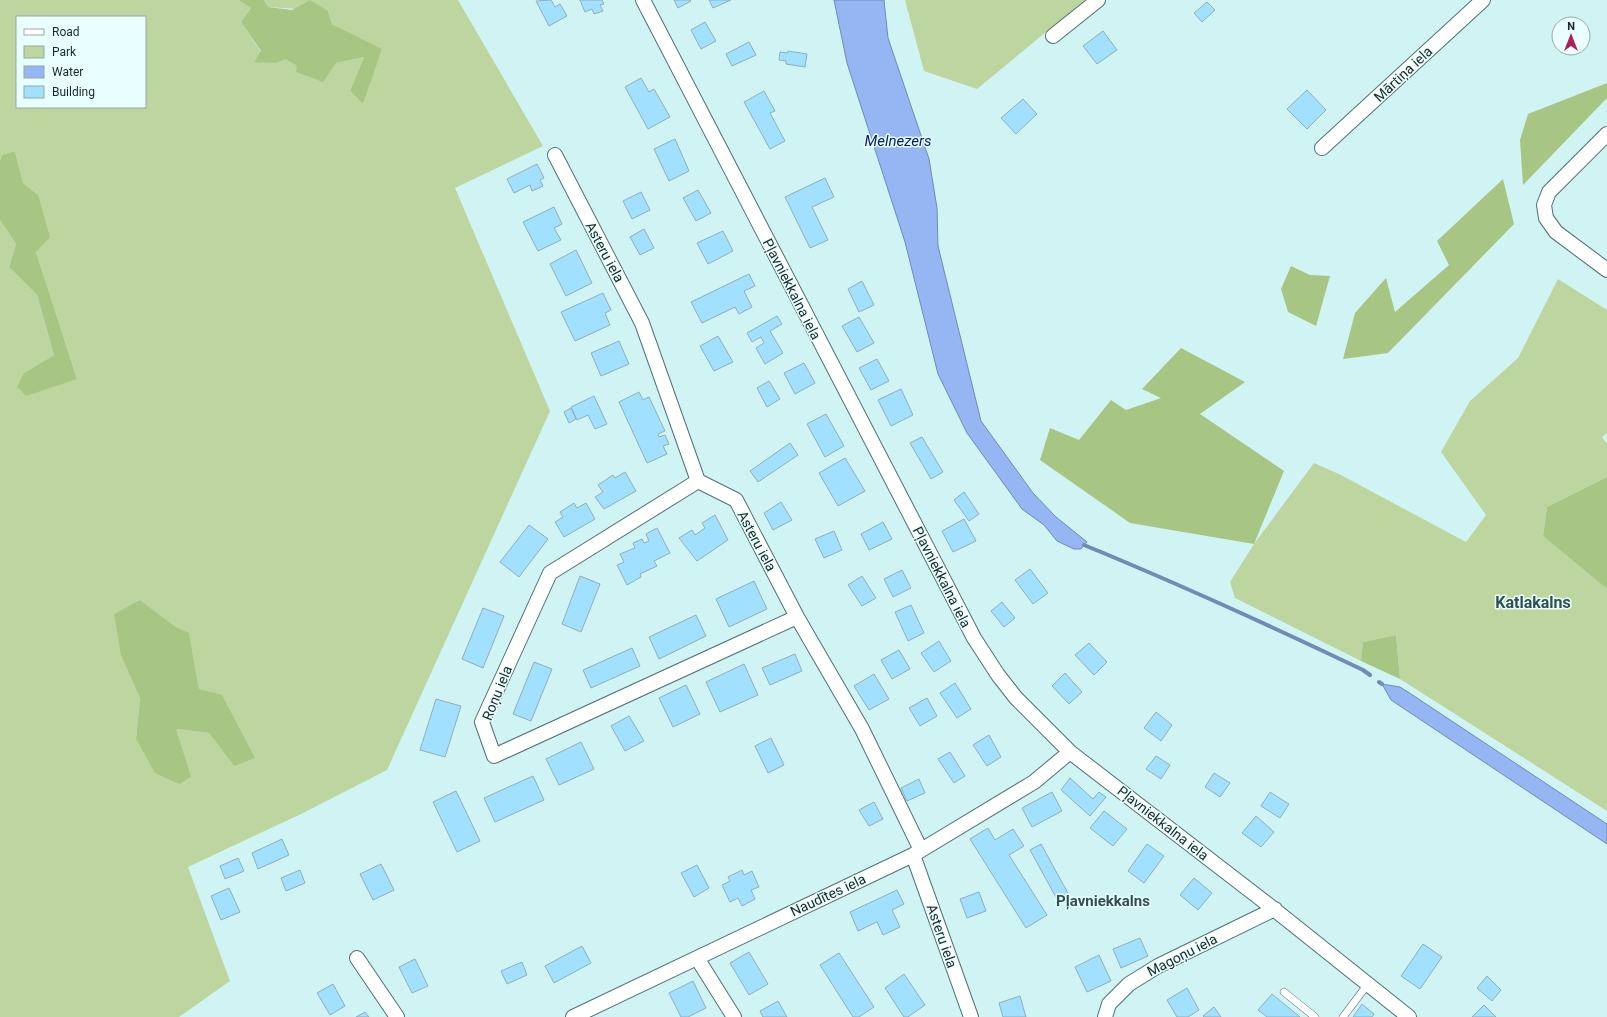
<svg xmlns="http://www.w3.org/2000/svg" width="1607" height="1017" font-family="Roboto,sans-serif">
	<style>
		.green { fill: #bdd69f; fill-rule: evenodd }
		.forest { fill: #a8c683 }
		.water { fill: #95b5f3; stroke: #708bb6 }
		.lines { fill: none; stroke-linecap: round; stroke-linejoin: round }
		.stream { stroke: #708bb6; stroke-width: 4 }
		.building { fill: #a1e0fe; stroke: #91aebc }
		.service-casing { stroke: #507171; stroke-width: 8 }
		.minor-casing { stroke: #507171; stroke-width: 16 }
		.service { stroke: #fff; stroke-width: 7 }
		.minor { stroke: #fff; stroke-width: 14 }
		.labels { text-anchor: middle; stroke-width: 3; stroke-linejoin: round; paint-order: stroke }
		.street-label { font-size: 14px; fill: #1b2828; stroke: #e9fefe }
		.water-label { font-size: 15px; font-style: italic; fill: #032165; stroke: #e9fefe }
		.neighbourhood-label { font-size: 15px; font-weight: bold; fill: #305050; stroke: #e9fefe }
		.quarter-label { font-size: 16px; font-weight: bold; fill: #305050; stroke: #e9fefe }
	</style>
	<rect width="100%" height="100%" fill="#d0f4f4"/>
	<!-- green -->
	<path class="green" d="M0,0H238L251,8L241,22L261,52L254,62L285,59L297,66L336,63L364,57L350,91L363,104L381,49L332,24L328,11L268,7L264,0H458L543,146L455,188L550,411L387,770L301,814L188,867L230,981L179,1017H0V220L16,244L9,267L37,295L54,355L24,373L77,379L36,252L38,195L23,183L15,151L2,155L0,160ZM17,17H145V107H17ZM140,600L176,627L189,634L199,689L234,766L209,733L176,729L136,739L140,698Z
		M905,0H1085L977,89L924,71Z
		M1558,279L1607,310V433L1602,437L1607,444V477L1547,507L1543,536L1607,589V811L1400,679L1396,635L1363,642L1361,661L1235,598L1230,582L1254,544L1314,463L1339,474L1466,542L1486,515L1441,452L1470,401L1518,358Z"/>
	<!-- forest -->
	<path class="forest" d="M238,0H264L268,7L292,10L310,0L328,11L332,24L382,49L363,104L350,91L364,57L336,63L323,82L296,72L297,66L285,59L276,63L254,62L261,51L241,22L251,8Z
		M1607,83V98L1523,185L1520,140L1528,114Z
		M15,151L23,183L38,195L50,237L36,252L77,379L26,396L17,387L24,373L54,355L37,295L9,267L16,244L0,220V160L2,155Z
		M1503,179L1514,224L1388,353L1343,359L1355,313L1386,278L1395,312L1449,265L1437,241Z
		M1291,266L1310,275L1330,276L1316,326L1288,312L1281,289Z
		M1181,348L1245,382L1200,414L1284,471L1254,544L1130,523L1040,460L1050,428L1079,440L1111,400L1126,410L1161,398L1142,389Z
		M1607,477V589L1543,536L1547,507Z
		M140,600L176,627L189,633L199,689L222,695L255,758L234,766L209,733L176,729L191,777L179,784L155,773L136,739L140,698L121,655L114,614Z
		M1396,635L1400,679L1361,661L1363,642Z"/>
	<!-- water -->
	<path class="water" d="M834,0H884L888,38L929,159L937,208L938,246L981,421L1033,493L1056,517L1087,542L1081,549H1074L1057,541L1044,525L1022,509L967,433L938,374L905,242L847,63Z
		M1382,684L1400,687L1408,692L1607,824V844L1391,700Z"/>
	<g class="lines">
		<!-- stream -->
		<path class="stream" d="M1084,545C1179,584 1271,626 1363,670L1370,675
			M1379,682L1382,684"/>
	</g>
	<!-- building -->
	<path class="building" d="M551,0L555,7L560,4L567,16L549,26L536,1Z
		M580,0H602L604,4L600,5L603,11L594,14L592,9L585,12Z
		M674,0H690L691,1L678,8Z
		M709,0H731L713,8Z
		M1207,2L1215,10L1202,22L1194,13Z
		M705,22L716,41L701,49L691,30Z
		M1103,31L1117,50L1097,64L1083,46Z
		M749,42L756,55L732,66L726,54Z
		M788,51L807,54L805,67L786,64V61L779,60L780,52L787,53Z
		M641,78L649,92L654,89L670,117L648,129L625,87Z
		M1307,90L1326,110L1307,129L1287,109Z
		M764,91L775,111L770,113L785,141L770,149L744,102Z
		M1023,99L1037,114L1016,134L1001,118Z
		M675,139L689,171L669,181L654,149Z
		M537,164L544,178L540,180L543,186L532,191L530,185L514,193L507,179Z
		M825,178L834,197L812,207L828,240L810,248L785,197Z
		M698,190L711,213L696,221L683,198Z
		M641,192L650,210L632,219L623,201Z
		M554,207L562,224L554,228L561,240L538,251L523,222Z
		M644,229L654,248L640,255L630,237Z
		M723,231L733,251L708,264L697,243Z
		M576,250L592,283L566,296L550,264Z
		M749,274L755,286L744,291L752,307L739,314L735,307L702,323L691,302Z
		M862,281L874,305L859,312L848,289Z
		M603,293L611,310L605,313L610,325L575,341L561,312Z
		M777,316L782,324L770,331L783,353L765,364L756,348L764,343L761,337L752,342L747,333Z
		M859,317L874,343L857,352L842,326Z
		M718,336L733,362L714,371L700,346Z
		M619,341L629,364L601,376L591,353Z
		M877,359L889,381L871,390L859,368Z
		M804,363L815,383L795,394L784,373Z
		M769,381L780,399L767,407L757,388Z
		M901,389L913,415L891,426L878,400Z
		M639,392L643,400L649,397L665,431L658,434L659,437L665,435L669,444L663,446L667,454L647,463L619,402Z
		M594,396L607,424L595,429L588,415L577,420L571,407Z
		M571,408L576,419L569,423L564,412Z
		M826,414L844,446L825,457L807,424Z
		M922,437L943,472L931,479L910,443Z
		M790,443L798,455L758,482L750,471Z
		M845,458L865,491L838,506L819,473Z
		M625,472L636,491L604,509L595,497L603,492L598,485L613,475L615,478Z
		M964,492L979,514L969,521L954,500Z
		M781,502L792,520L773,530L764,513Z
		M574,503L577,508L586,503L595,519L564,537L555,522L563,517L560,512Z
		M715,515L728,540L697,561L679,538L692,530L695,535L705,528L702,523Z
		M964,519L976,541L953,552L942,531Z
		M883,522L892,539L869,550L861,534Z
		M529,525L548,539L519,577L500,562Z
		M657,528L670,553L654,561L657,566L640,574L641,577L627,585L617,565L624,562L620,554L635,548L633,543L642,539L644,543L649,541L646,534Z
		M834,531L842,550L824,558L815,539Z
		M1030,569L1048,593L1033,604L1015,580Z
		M902,570L911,588L893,597L884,579Z
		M580,576L600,584L581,632L562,624Z
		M862,576L876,598L862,606L848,585Z
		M754,581L767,609L729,627L716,599Z
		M1002,602L1015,618L1004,627L991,611Z
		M911,605L924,633L908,641L895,612Z
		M483,608L504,616L483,668L462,659Z
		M696,615L706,636L659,659L649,637Z
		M939,641L951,661L934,672L921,653Z
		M1089,643L1107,662L1094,675L1075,655Z
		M632,648L640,666L591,688L583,670Z
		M899,650L910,669L892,679L881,660Z
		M795,654L802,671L770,685L762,668Z
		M534,662L552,669L531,721L513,714Z
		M744,664L758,695L720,712L706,682Z
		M1065,673L1082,692L1069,704L1052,686Z
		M874,674L889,699L869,710L854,686Z
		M955,683L971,709L957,718L940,693Z
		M686,685L700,714L673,727L659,698Z
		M927,698L937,716L920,726L909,708Z
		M436,699L461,706L445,757L420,750Z
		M1156,712L1172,725L1161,741L1144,728Z
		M629,716L644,741L625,751L611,726Z
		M989,735L1001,757L987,766L973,745Z
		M771,738L784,765L768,773L755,746Z
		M581,742L594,769L559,785L546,759Z
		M950,752L965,776L954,783L938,759Z
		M1156,756L1170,765L1161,779L1146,769Z
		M1214,773L1230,783L1220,797L1205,787Z
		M533,776L544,800L495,822L484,798Z
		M1070,778L1093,799L1099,792L1106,797L1090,816L1061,790Z
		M919,779L925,793L907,801L901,788Z
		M456,791L480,841L457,852L433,802Z
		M1052,792L1062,811L1032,827L1022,808Z
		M1270,792L1289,804L1280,818L1261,806Z
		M874,802L883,819L869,826L859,810Z
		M1104,811L1127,829L1113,846L1090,828Z
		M1256,816L1274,832L1261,847L1242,833Z
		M988,828L995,840L1013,829L1024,846L1009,855L1047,915L1026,928L970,839Z
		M282,839L289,855L258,869L252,853Z
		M1041,844L1069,895L1058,901L1030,850Z
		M1147,844L1164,856L1144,883L1128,871Z
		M238,858L244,871L225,879L220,866Z
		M381,864L394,890L373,900L360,874Z
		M697,865L709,888L694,897L681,873Z
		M300,870L305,883L286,891L281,878Z
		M742,870L744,875L752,871L759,887L751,890L755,899L742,906L738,898L730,902L722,885L730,881L728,877Z
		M1194,878L1212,893L1198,910L1180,895Z
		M229,888L240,912L221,920L211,896Z
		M897,890L904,904L892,910L900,927L883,935L877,922L858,931L850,912Z
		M979,892L986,911L967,918L960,899Z
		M1140,938L1148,956L1121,968L1113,949Z
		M1423,944L1442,957L1420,989L1401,976Z
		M582,946L591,963L554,983L545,966Z
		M749,952L768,984L749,995L730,963Z
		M839,953L874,1007L859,1017H853L820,965Z
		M1099,955L1111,981L1087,992L1075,967Z
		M415,959L428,986L412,993L399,967Z
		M522,962L527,975L507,984L501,971Z
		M904,974L925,1005L908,1017H904L885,988Z
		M1487,976L1501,990L1492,1001L1477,988Z
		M693,981L706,1008L688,1017H681L669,993Z
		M333,984L345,1006L330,1015L317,993Z
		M1187,988L1199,1010L1188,1017H1177L1167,1000Z
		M1272,994L1300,1017H1267L1258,1010Z
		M1020,996L1026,1017H1003L999,1003Z
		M778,1001L787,1017H763L760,1011Z
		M1362,1004L1374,1014L1372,1017H1353Z
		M1484,1005L1496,1017H1472Z
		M1214,1007L1221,1017H1204L1203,1016Z
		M365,1012L369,1017H356Z"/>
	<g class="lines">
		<defs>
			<path id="service" d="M1284,992L1315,1017
				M1343,1017L1368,984"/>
			<path id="minor" d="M643,0L974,638L998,675L1016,698L1070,752L1270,906L1409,1017
				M1053,36L1098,0
				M1607,134L1549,192L1544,205L1546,218L1556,232L1607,270
				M1322,148L1483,0
				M555,155L642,323L698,481L736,500L797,617L862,729L921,850
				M698,481L550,573L482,722L494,756L797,617
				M913,855L971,1017
				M357,958L397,1017
				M697,958L734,1017
				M573,1017L913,855L1034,782L1070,752
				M1105,1017L1109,1004L1129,984L1158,966L1275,909"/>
		</defs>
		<!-- service casing -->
		<use href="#service" class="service-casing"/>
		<!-- minor casing -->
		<use href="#minor" class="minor-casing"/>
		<!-- service -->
		<use href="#service" class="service"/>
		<!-- minor -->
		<use href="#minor" class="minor"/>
	</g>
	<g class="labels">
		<!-- street labels -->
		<g class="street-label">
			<text transform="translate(1403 74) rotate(-43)" y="5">Mārtiņa iela</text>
			<text transform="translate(605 252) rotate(62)" y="5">Asteru iela</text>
			<text transform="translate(792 289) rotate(63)" y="5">Pļavniekkalna iela</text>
			<text transform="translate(757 541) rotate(62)" y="5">Asteru iela</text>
			<text transform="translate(942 577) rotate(63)" y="5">Pļavniekkalna iela</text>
			<text transform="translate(497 693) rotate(-68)" y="5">Roņu iela</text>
			<text transform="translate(1163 823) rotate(38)" y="5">Pļavniekkalna iela</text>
			<text transform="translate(828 895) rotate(-25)" y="5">Naudītes iela</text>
			<text transform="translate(942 936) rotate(71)" y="5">Asteru iela</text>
			<text transform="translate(1182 955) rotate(-27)" y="5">Magoņu iela</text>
		</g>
		<!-- water labels -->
		<g class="water-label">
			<text x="898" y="146">Melnezers</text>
		</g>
		<!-- neighbourhood labels -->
		<g class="neighbourhood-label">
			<text x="1103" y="906">Pļavniekkalns</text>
		</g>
		<!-- quarter labels -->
		<g class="quarter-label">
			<text x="1533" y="608">Katlakalns</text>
		</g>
	</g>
	<!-- legend -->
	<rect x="16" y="16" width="130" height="92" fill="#e9fefe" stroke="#97a8a8"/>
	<rect x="24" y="29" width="20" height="6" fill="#ffffff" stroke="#97a8a8"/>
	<text x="52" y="36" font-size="12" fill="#1b2828">Road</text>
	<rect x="24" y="46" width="20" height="12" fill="#bdd69f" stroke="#97a8a8"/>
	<text x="52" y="56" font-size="12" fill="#1b2828">Park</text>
	<rect x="24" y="66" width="20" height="12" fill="#95b5f3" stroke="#97a8a8"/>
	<text x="52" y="76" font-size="12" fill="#1b2828">Water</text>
	<rect x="24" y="86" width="20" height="12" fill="#a1e0fe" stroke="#97a8a8"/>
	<text x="52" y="96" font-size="12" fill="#1b2828">Building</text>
	<!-- north arrow -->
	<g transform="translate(1571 36)"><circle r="19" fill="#e9fefe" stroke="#97a8a8"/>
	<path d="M0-3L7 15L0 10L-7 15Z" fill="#af2058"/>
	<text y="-6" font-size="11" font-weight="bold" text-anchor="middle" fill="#1b2828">N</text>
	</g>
</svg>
